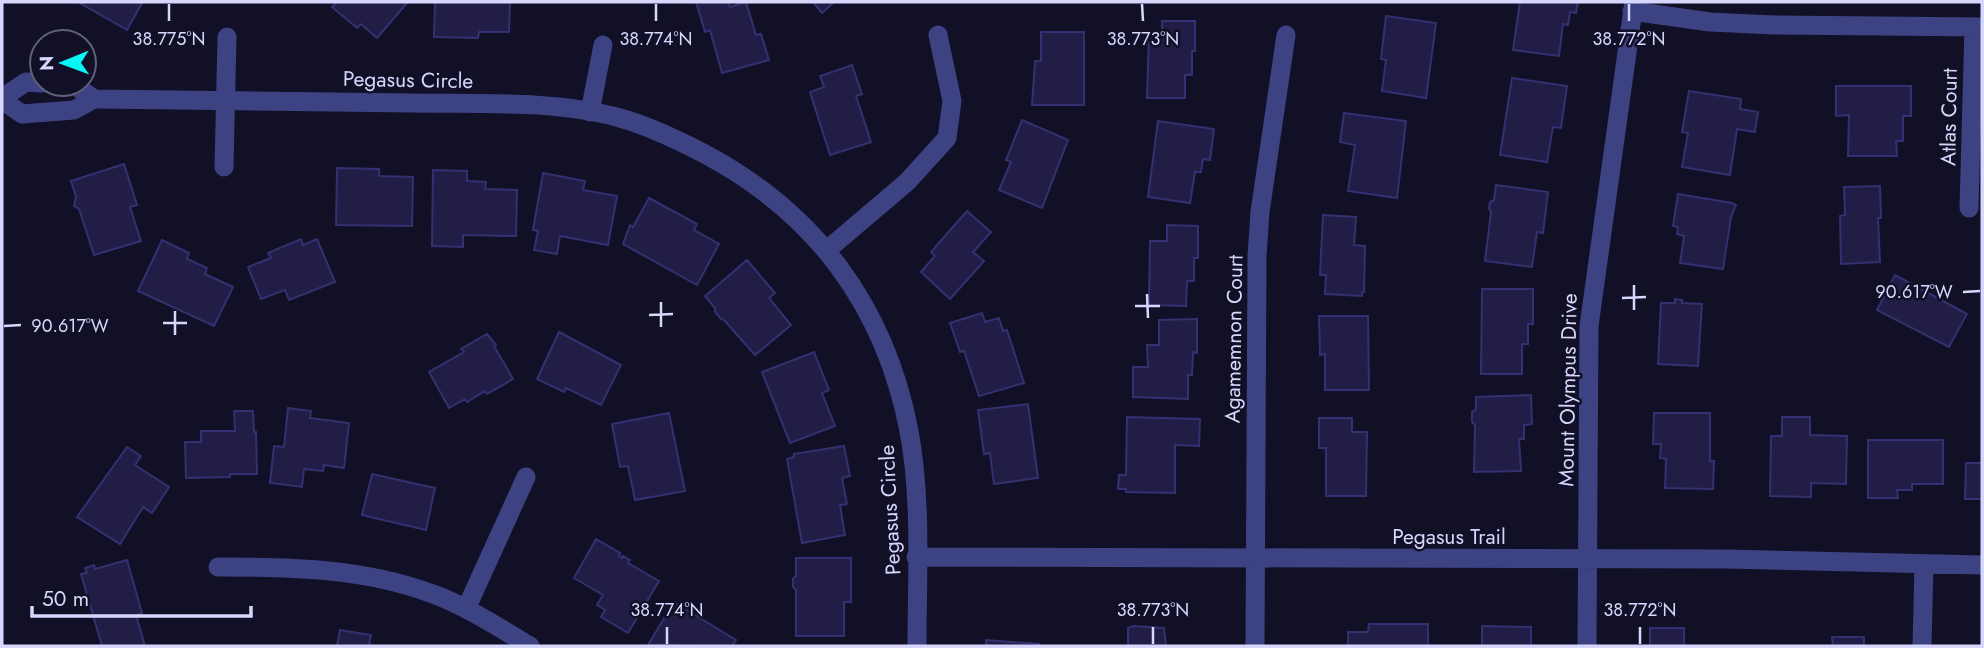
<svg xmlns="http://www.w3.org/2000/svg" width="1984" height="648" font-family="Jost,sans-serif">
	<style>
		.building { fill: #211d46; stroke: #353071; stroke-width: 2 }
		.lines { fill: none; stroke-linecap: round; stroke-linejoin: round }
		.minor { stroke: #3d4283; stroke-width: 19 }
		.ticks { fill: none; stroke: #d7d7fe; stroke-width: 2.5 }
		.labels { text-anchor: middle; stroke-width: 5; stroke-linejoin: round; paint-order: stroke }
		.street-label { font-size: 21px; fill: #d7d7fe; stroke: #111026 }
		.ticks-label { font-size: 18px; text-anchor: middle; fill: #d7d7fe; stroke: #111026; stroke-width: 5; stroke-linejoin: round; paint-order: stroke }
	</style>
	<rect width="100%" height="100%" fill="#111026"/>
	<!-- building -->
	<path class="building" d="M78,2H139L142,3L127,30Z
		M337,2H405L407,3L377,38L361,24L357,28L332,7Z
		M435,2H510L509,32H479L478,38L434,37Z
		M696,2H728L730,7L746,2L756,35L761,34L769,60L722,73L710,30L705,32Z
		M813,2H834L822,13Z
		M1520,2H1578L1576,13L1570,12L1568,25L1563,24L1559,56L1513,50Z
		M1386,16L1436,23L1426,98L1382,91L1386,60L1381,59Z
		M1162,21H1195V51H1192V75H1185V98H1147L1149,35H1162Z
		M1041,32H1084V105H1032L1035,61H1041Z
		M852,65L862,94L856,96L871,142L830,155L810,92L824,87L820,76Z
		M1512,78L1567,86L1561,128L1553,127L1547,162L1500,155Z
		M1836,86H1911V116H1903V141H1896L1897,156H1848L1849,115L1836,116Z
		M1689,91L1741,99L1740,109L1758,112L1755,132L1737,129L1730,175L1682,167L1688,133L1682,132Z
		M1344,113L1406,121L1397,198L1348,191L1355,145L1340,142Z
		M1022,120L1068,140L1042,208L999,190L1011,162L1006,160Z
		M1158,121L1214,129L1210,160L1203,159L1201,172H1195L1190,203L1148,197Z
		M124,164L137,205L130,207L141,241L94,255L79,209L74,206L76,197L71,181Z
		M337,168L379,169V176L413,177L412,226L336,225Z
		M433,170L467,171V181L486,182L485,189L517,190L516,236L463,235V247L432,246Z
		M543,173L585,181L583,190L617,196L608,245L560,236L557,254L534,250L538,231L533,230Z
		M1496,185L1548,192L1543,233L1537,232L1532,267L1485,261L1491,212L1489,208L1490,202L1494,200Z
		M1880,186L1881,218H1878L1880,262L1841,264L1840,216L1845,215L1844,187Z
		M1678,194L1732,203L1736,205L1731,217L1723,269L1680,263L1684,236L1677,234L1678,227L1673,226Z
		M649,198L697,224L694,230L719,244L697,285L623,244L630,225L633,227Z
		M967,211L991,232L973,252L984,261L950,299L921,272L935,256L931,252Z
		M1323,215L1356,217L1354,245L1365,246L1364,292L1362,293V296L1325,294L1326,275H1320Z
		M1167,225L1198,226V258H1194V281H1187L1186,306L1149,305L1150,241H1167Z
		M301,239L303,245L317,239L335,282L289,300L285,290L261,299L248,267L271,258L268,253Z
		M162,240L189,253L187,259L207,268L205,274L233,287L214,326L138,291Z
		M747,260L775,293L769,298L791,325L755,355L724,320L721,319L715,312V308L705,296Z
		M1895,275L1967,314L1949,347L1877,310Z
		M1482,289H1533V324H1528V344H1522V374H1481Z
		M1675,299L1682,300V303L1702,304L1698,366L1658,364L1661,303H1675Z
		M982,313L985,322L999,318L1003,331L1007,330L1024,383L979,396L964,351L960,352L950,323Z
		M1319,316H1368L1369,390H1325V354L1320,355Z
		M1197,319V353L1193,352L1192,375H1188V399L1133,397V367H1148L1147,345H1159V320Z
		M559,332L621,365L601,405L566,388L564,392L537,379Z
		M487,334L496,345L494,346L513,379L487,394L485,391L467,402L465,399L449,408L429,372L464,352L461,349Z
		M814,352L829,390L822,393L835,426L790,443L762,372Z
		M1531,395L1532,424L1524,425V439H1519L1521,471L1474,472L1475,425L1472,422V412L1476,409V397Z
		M1028,404L1038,478L994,484L990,453L984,454L978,410Z
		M288,408L311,411L310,418L349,423L344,468L324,465L323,471L304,469L302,487L270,483L274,446L284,447Z
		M234,411H253L254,432H256L257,474H230V477L186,478L185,442H201V431H235Z
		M669,413L685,491L635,500L628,466L620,467L612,424Z
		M1654,413H1710V461H1714L1713,489L1665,488L1666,459L1660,458L1661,444H1653Z
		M1127,417L1200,419L1199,446L1175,445V493L1126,492V489H1118L1119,475H1126Z
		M1782,417H1810V435L1847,436L1846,484L1811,483V497L1770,496L1771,436H1782Z
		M1319,418H1352V432H1367L1366,496H1326V448H1319Z
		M1868,440H1943V484H1912V490H1897L1898,498H1868Z
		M844,446L850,476L842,478L847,504L840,505L845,535L802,543L787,459L794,457V454Z
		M127,447L141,456L135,465L169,487L152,513L143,507L120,544L77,517Z
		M1966,463H1982V499H1965Z
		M372,474L435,488L426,530L362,515Z
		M596,539L620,553L619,556L622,558L623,556L630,560L628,563L659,581L628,633L601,617L605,610L597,605L603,595L574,578Z
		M796,558H851V602H844V636H796V590L793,587V579L796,576Z
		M127,560L142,613L136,615L145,646H102L81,574L87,573L85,568L94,565L95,569Z
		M674,602L736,640L732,646L648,645Z
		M1369,624H1428V646H1348V632H1368Z
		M1133,626L1164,628L1166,646H1128V628Z
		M1482,626L1531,627V646H1482Z
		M1650,628H1684V646H1650Z
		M340,630L371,635L369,645L374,646H337Z
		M1832,637H1864V646H1833Z
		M986,640L1039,644L1038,646H986Z"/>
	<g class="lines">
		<!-- minor -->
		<path class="minor" d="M1632,11L1710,22L1774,25L1982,27
			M50,84L76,86L94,99C200,100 306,102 411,103C477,104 557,100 620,118C649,126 676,139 703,153C815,212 885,306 909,431C922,501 917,575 917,646
			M2,98L26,82L42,83
			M2,100L22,114L74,110L94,99
			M590,112L603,45
			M224,167L227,37
			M1969,208L1974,27
			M827,250L907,182L947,138L952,101L938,35
			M916,557L1726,559L1982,565
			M218,567C290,567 362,568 430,593C465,605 498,627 530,646
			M466,609L526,477
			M1255,646L1257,256L1260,212L1286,35
			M1587,646L1589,326L1634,2
			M1922,646L1924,564"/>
	</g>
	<!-- ticks -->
	<path class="ticks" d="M169,4V21M656,4V21M1142,4L1143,21M1629,4V21M1634,285V310M1963,292L1980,291M1147,294L1148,318M1622,298L1646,297M661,302V327M1135,306H1160M175,311V335M649,315L673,314M163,323H187M4,326L21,325M667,627V644M1153,627V644M1640,627V644"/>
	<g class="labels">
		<!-- street labels -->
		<g class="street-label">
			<text transform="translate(408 80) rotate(1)" y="7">Pegasus Circle</text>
			<text transform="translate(1949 117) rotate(-89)" y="7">Atlas Court</text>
			<text transform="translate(1234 339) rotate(-89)" y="7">Agamemnon Court</text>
			<text transform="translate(1568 390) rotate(-89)" y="7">Mount Olympus Drive</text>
			<text transform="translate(890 510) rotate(-93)" y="7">Pegasus Circle</text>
			<text x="1449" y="544">Pegasus Trail</text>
		</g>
	</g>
	<g class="ticks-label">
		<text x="169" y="45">38.775°N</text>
		<text x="656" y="45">38.774°N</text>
		<text x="1143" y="45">38.773°N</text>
		<text x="1629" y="45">38.772°N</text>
		<text x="1914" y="298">90.617°W</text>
		<text x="70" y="332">90.617°W</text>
		<text x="667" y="616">38.774°N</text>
		<text x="1153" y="616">38.773°N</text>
		<text x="1640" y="616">38.772°N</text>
	</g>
	<!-- border -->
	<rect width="1984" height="648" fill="none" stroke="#d7d7fe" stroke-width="7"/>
	<!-- north arrow -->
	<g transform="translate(63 63) rotate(269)"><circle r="33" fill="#111026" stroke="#60607c" stroke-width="2"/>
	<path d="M0-5L12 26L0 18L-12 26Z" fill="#09f7f4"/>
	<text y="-10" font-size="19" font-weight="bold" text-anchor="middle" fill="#d7d7fe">N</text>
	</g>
	<!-- scale -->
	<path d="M32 606v10h219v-10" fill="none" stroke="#d7d7fe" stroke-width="3.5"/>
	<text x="42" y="606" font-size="21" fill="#d7d7fe" stroke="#111026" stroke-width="5" paint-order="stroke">50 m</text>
</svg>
